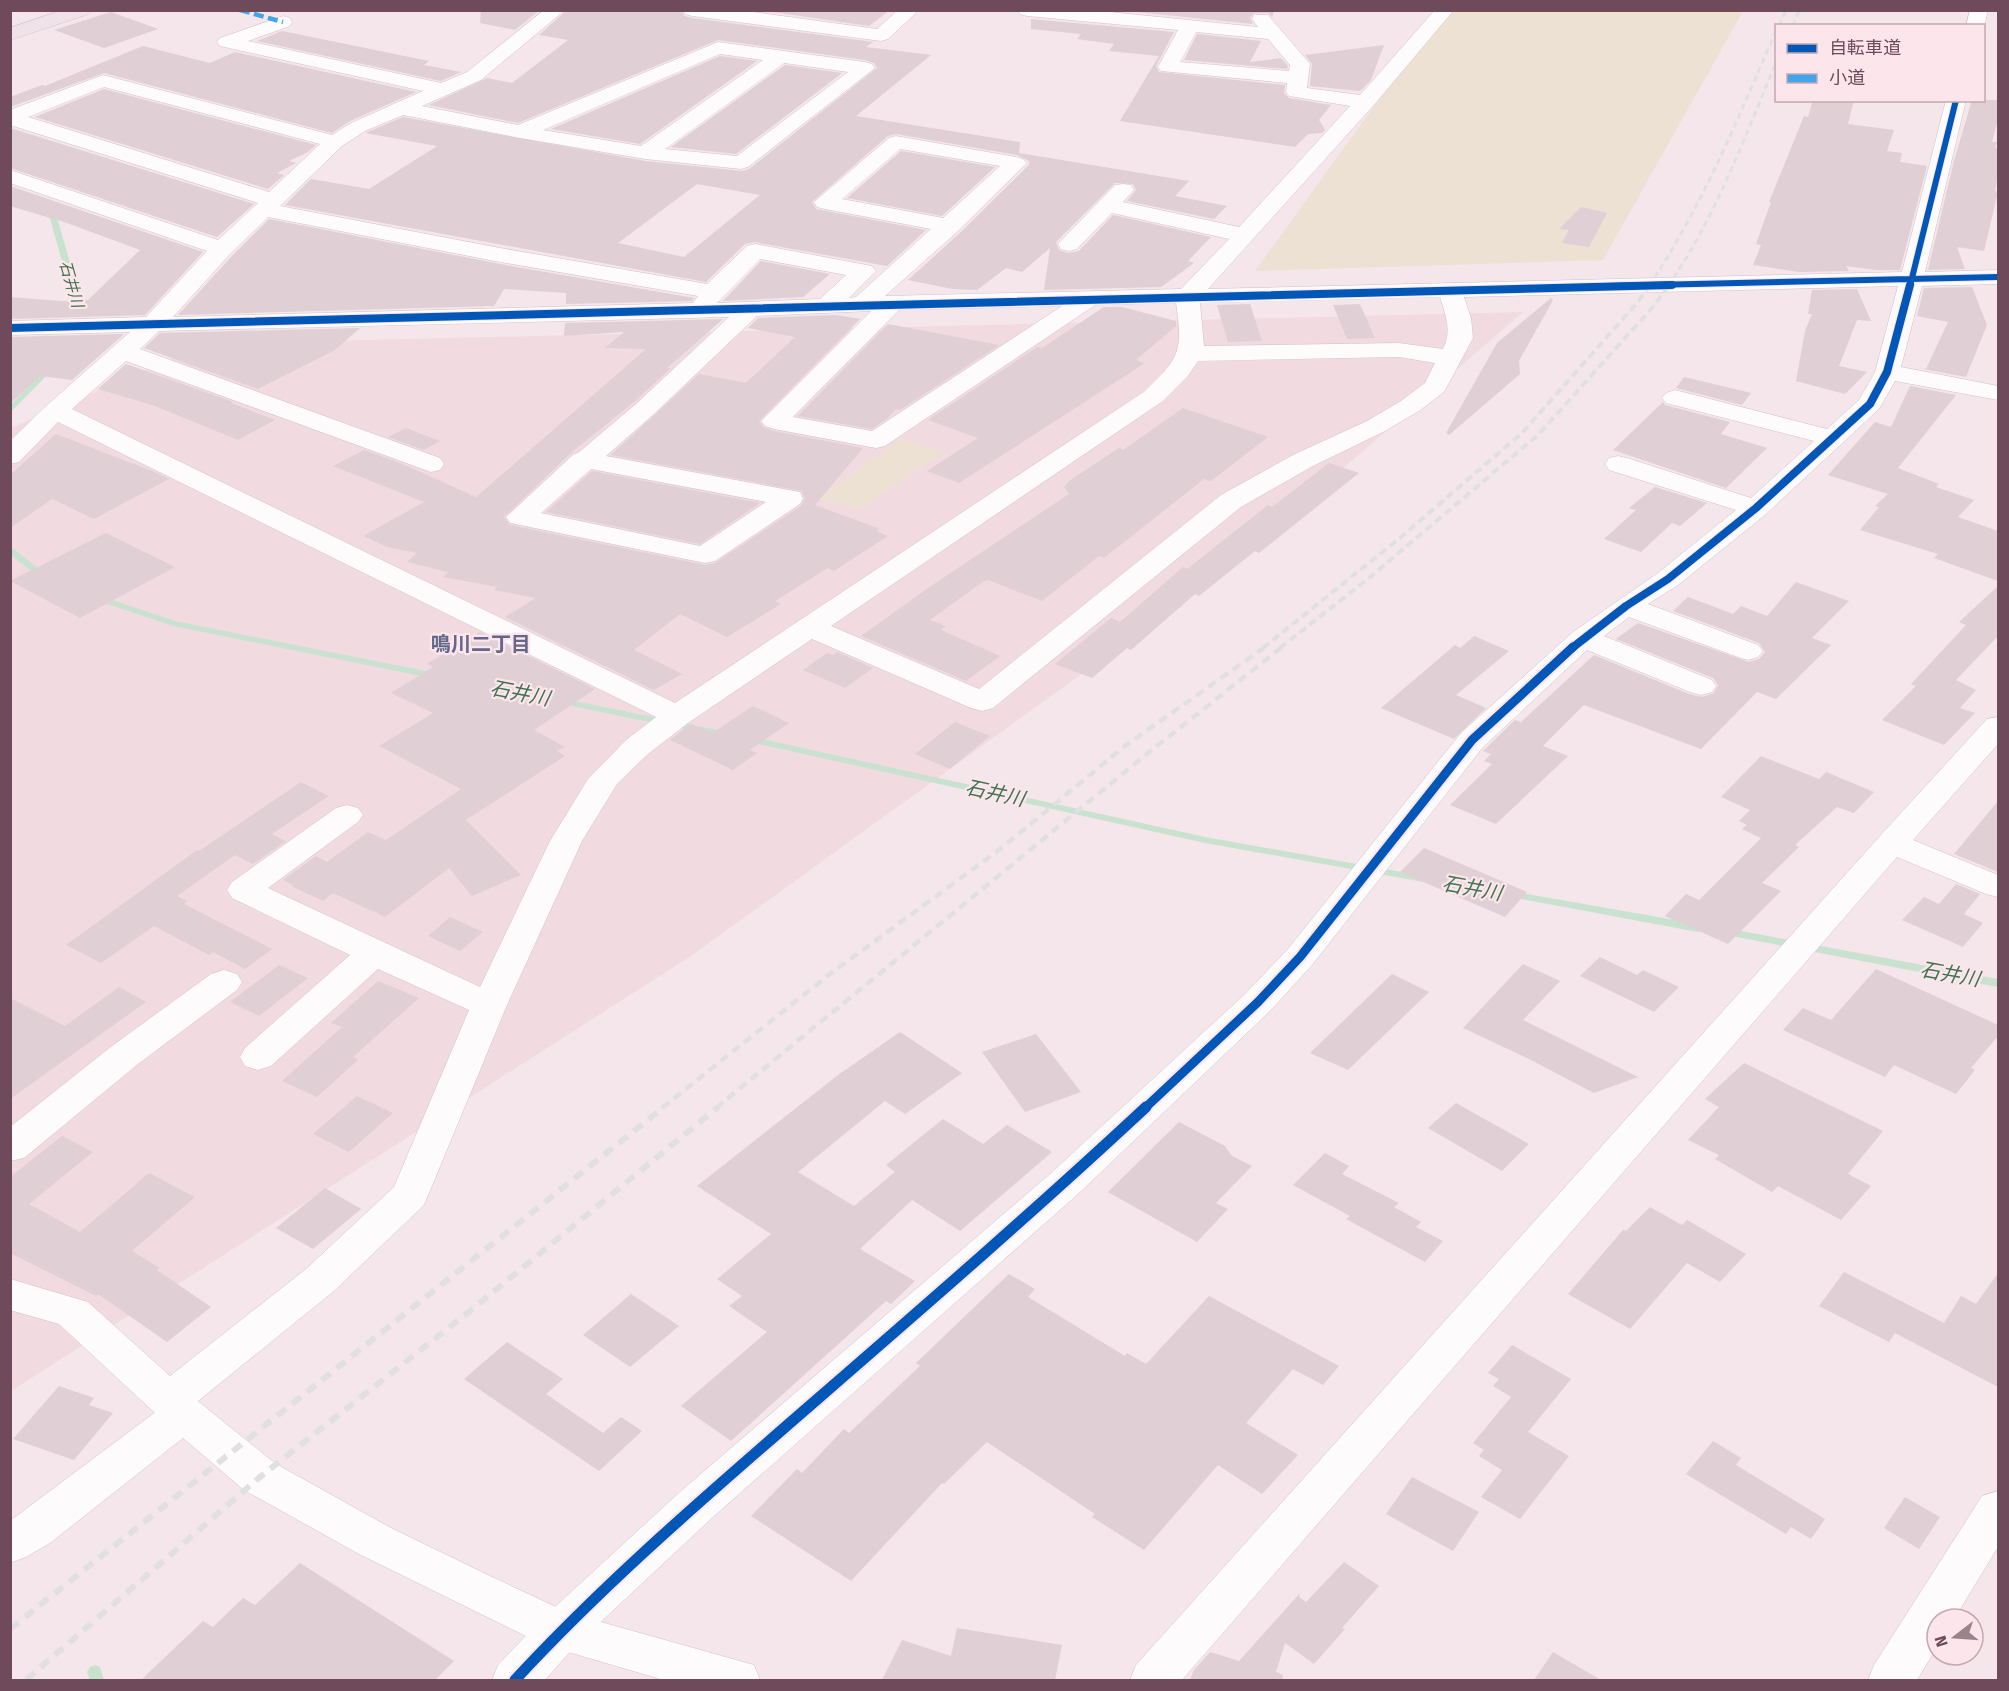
<svg xmlns="http://www.w3.org/2000/svg" width="2009" height="1691" font-family="'Fira Sans','Noto Sans JP',sans-serif">
	<style>
		.residential { fill: #f2dae1 }
		.green { fill: #ece1d3 }
		.lines { fill: none; stroke-linecap: round; stroke-linejoin: round }
		.stream { fill: #c9e2d0; fill-rule: evenodd }
		.building { fill: #e0cfd5; fill-rule: evenodd }
		.street-casing { stroke: #d2c2c8; stroke-width: 1 }
		.secondary-casing { stroke: #d3c3c9; stroke-width: 1 }
		.highway-casing { stroke: #d3c4cb; stroke-width: 1 }
		.street { fill: #fdfbfc; fill-rule: evenodd }
		.secondary { fill: #fdfbfc; fill-rule: evenodd }
		.highway { fill: #efe3e9; fill-rule: evenodd }
		.rail-far3 { stroke: #e0e0e3; stroke-width: 3; stroke-dasharray: 6 4; stroke-linecap: butt }
		.rail-far2 { stroke: #e0e0e3; stroke-width: 4; stroke-dasharray: 8 4.5; stroke-linecap: butt }
		.rail-far1 { stroke: #e0e0e3; stroke-width: 4.5; stroke-dasharray: 9 6; stroke-linecap: butt }
		.rail { stroke: #e0e0e3; stroke-width: 6; stroke-dasharray: 11 8; stroke-linecap: butt }
		.quiet { stroke: #41a4ed; stroke-width: 4.5; stroke-dasharray: 10 4.5; stroke-linecap: butt }
		.cycleway-far3-casing { stroke: #fde6eb; stroke-width: 8 }
		.cycleway-far2-casing { stroke: #fde6eb; stroke-width: 10 }
		.cycleway-far1-casing { stroke: #fde6eb; stroke-width: 13 }
		.cycleway-casing { stroke: #fde6eb; stroke-width: 15 }
		.cycleway-far3 { stroke: #0057b8; stroke-width: 6 }
		.cycleway-far2 { stroke: #0057b8; stroke-width: 8 }
		.cycleway-far1 { stroke: #0057b8; stroke-width: 9 }
		.cycleway { stroke: #0057b8; stroke-width: 11 }
		.labels { text-anchor: middle; stroke-width: 4.5; stroke-linejoin: round; paint-order: stroke }
		.far-water-label { font-size: 16px; font-style: italic; fill: #407352; stroke: #fde6eb }
		.neighbourhood-label { font-size: 20px; font-weight: bold; fill: #62678b; stroke: #fde6eb }
		.water-label { font-size: 20px; font-style: italic; fill: #407352; stroke: #fde6eb }
	</style>
	<rect width="100%" height="100%" fill="#f4e6ea"/>
	<!-- residential -->
	<path class="residential" d="M1523,312L1227,569L691,956L11,1391V428L205,344Z"/>
	<!-- green -->
	<path class="green" d="M1443,11H1743L1603,260L1255,271Z
		M901,438L944,452L859,510L817,499Z"/>
	<g class="lines">
		<!-- stream -->
		<path class="stream" d="M44,209H48L56,214L84,311L83,313L76,311L49,215L44,211Z
			M49,364H55L56,366L10,413V406Z
			M10,546L48,576L50,578L48,580H42L10,554Z
			M98,595L175,621L436,673L441,676L436,679L173,626L95,600L93,598L95,596Z
			M560,698L727,732L732,735L727,738L557,703L555,701Z
			M749,736L1205,837L1424,876L1429,879L1424,882L1205,843L745,741L744,739Z
			M1510,891L1698,924L1703,928L1698,932L1506,896L1505,894L1506,892Z
			M1725,928L1998,979V987L1721,934L1720,932L1721,930Z
			M95,1665L100,1667L104,1680H90L87,1672L90,1667Z"/>
	</g>
	<!-- building -->
	<path class="building" d="M481,10H540L515,30L480,23Z
		M567,10H681L684,16L692,18L873,42L866,47L931,55L856,116L1020,142L1019,153L1189,181L1175,196L1227,206L1214,219L1127,201L1136,190L1133,184L1115,183L1056,242L1059,250L1068,253L1079,251L1113,215L1211,237L1188,261L1194,263L1161,287L1044,290L1050,248L1022,272L1006,268L977,290L952,289L908,280L960,233L1029,165V161L1017,155L896,134L888,136L812,202L816,209L926,230L887,266L754,242L745,244L706,282L285,205L311,179L369,189L437,146L365,133L403,117L645,161L742,171L749,169L877,68L874,63L865,60L718,40L518,123L429,105L487,78L512,83L568,40L539,35ZM697,184L760,195L684,257L618,243Z
		M758,10H890L869,26Z
		M1117,10H1275L1272,17L1268,13H1254L1250,18L1253,24Z
		M111,12L158,29L104,48L54,30Z
		M1031,19L1174,32L1156,66L1159,72L1285,85L1284,93L1289,98L1331,105L1319,120L1325,130L1322,133L1308,134L1295,147L1120,121L1159,56L1109,51L1114,44L1077,39L1081,34L1031,29Z
		M282,31L429,61L424,65L461,72L441,81L257,41Z
		M1197,34L1261,41L1250,62L1281,58L1288,66L1287,69L1184,60Z
		M1384,45L1371,80L1360,91L1310,86L1312,64L1305,55Z
		M143,46L210,63L235,52L416,92L350,121L332,133L104,73L10,107V97L42,85L45,86Z
		M720,56L757,61L640,144L551,129Z
		M785,65L842,73L736,154L671,147Z
		M104,89L316,145L308,152L289,161L296,163L277,173L284,175L268,189L35,117Z
		M1813,100H1854L1848,124L1894,130L1887,151L1902,153L1900,162L1927,166L1900,270H1876L1846,266L1849,271L1799,272L1753,265L1761,245L1756,244L1771,202H1769L1804,116L1808,117Z
		M1972,100H1998V119L1992,142H1997L1995,148H1998V174L1995,191L1998,192L1984,251L1957,247L1965,269L1928,270L1954,161Z
		M10,128L254,204L217,237L10,168Z
		M901,151L995,167L942,216L847,198Z
		M10,186L203,252L145,315L10,319V297L74,302L77,299L88,300L140,250L67,223L10,206Z
		M1581,207L1607,213L1589,247L1562,243L1569,230L1559,229Z
		M269,219L500,264L694,298L692,301L566,304V293L504,289L494,306L178,315L232,256Z
		M761,261L830,274L803,297L723,301Z
		M1972,287L1987,325L1966,377L1918,368L1926,369L1948,322L1917,316L1924,288Z
		M1857,289L1871,321L1857,320L1839,366L1867,372L1845,394L1796,381L1805,331L1812,314H1808L1812,290Z
		M1551,298L1553,300L1519,361L1520,374L1449,435L1446,433L1497,343Z
		M1250,304L1262,341L1228,342L1217,305Z
		M1360,304L1375,338L1347,339L1333,305Z
		M1104,307H1122L1176,321V326L1136,360L1145,363L959,483L927,471L978,438L928,420L1037,347L1042,348Z
		M836,315L860,319L759,421L763,427L773,431L863,448L815,505L880,529L876,531L888,536L834,571L828,568L775,601L781,604L727,637L680,614L634,650L682,674L654,690L505,617L536,598L494,590L497,587L443,577L448,572L407,562L417,553L387,547L363,536L424,502L333,466L364,450L400,463L476,497L646,349L605,348L624,332L564,336L565,323L723,319L667,368H671L634,402L572,452L504,517L510,525L705,565L715,563L801,506L805,499L802,491L611,455L699,374L746,383L795,337L748,328L758,318Z
		M888,324L999,345L900,410L896,409L888,418L872,429L798,416Z
		M360,328L335,350L258,389L144,348L160,333Z
		M124,334L72,380L40,376L10,404V337Z
		M126,364L233,402L231,403L275,420L238,440L155,406L98,389Z
		M1684,377L1751,393L1742,405L1676,388Z
		M1910,386L1956,395L1898,468L1939,484L1936,487L1974,500L1958,517L1998,531V581L1934,558L1938,554L1860,530L1879,507L1875,506L1888,494L1828,475L1875,422L1891,427Z
		M1663,402L1665,405L1730,422L1721,434L1767,448L1726,488L1613,450Z
		M1183,408L1268,437L1211,481L1204,479L1104,558L1099,556L1042,601L988,580L984,581L930,620L946,626L941,630L1000,656L966,681L861,636L931,586L1069,494L1064,487L1069,481L1119,448L1123,450Z
		M406,428L440,441L424,450L388,437Z
		M56,434L152,471L169,479L94,519L52,499L10,528V475Z
		M1329,463L1359,473L1259,553L1255,551L1199,596L1195,594L1131,650L1127,648L1092,678L1055,664L1111,618L1120,622L1183,567L1187,569L1268,505L1272,507Z
		M592,471L760,503L700,544L546,512Z
		M1655,487L1707,503L1680,526L1672,523L1641,552L1604,539L1636,510L1629,508Z
		M106,533L175,567L80,618L10,581Z
		M1796,582L1849,601L1812,638L1831,645L1776,699L1757,692L1701,749L1584,705L1543,746L1568,756L1496,824L1450,805L1492,764L1484,761L1491,754L1483,751L1485,749L1515,720L1521,722L1594,655L1689,694L1702,697L1714,693L1718,685L1713,678L1616,639L1638,623L1749,662L1759,659L1765,652L1759,643L1673,611L1688,597L1733,614L1741,606L1767,616Z
		M1998,586V637H1997L1956,680L1976,690L1960,708L1975,713L1944,745L1882,720L1916,686L1911,684L1966,625L1959,622Z
		M480,632L595,689L534,730L565,747L557,751L565,756L466,820L521,875L472,896L449,868L385,917L333,893L323,901L291,886L293,885L283,880L316,856L327,862L368,832L386,840L461,789L379,746L433,713L391,693L433,667L427,664Z
		M1474,636L1509,651L1456,695L1486,708L1454,739L1381,708L1455,645L1460,648Z
		M837,652L873,668L845,688L803,670L827,653L833,655Z
		M753,706L789,723L750,750L757,753L733,770L670,740L691,724L712,733Z
		M955,722L990,736L950,769L915,754Z
		M1761,756L1819,779L1826,772L1874,792L1854,813L1837,807L1795,845L1799,847L1762,883L1781,891L1728,944L1665,916L1686,894L1699,900L1761,838L1742,829L1747,825L1739,821L1750,810L1721,797Z
		M301,782L329,796L272,834L286,841L253,864L235,855L177,896L187,901L184,904L272,949L245,969L213,952L209,955L154,926L101,963L66,945L197,850L199,851Z
		M1998,801V872L1954,854Z
		M1424,848L1527,892L1505,917L1400,872Z
		M1956,884L1980,894L1964,914L1983,923L1963,947L1902,920L1924,897L1939,904Z
		M450,917L483,932L460,951L428,936Z
		M1600,957L1637,975L1643,970L1679,987L1654,1012L1580,976Z
		M1523,964L1560,981L1523,1020L1638,1077L1594,1093L1529,1059L1463,1028Z
		M279,965L308,978L259,1016L230,1002Z
		M1876,969L1998,1025V1036L1971,1068L1975,1070L1956,1094L1894,1065L1885,1077L1783,1030L1803,1008L1831,1020Z
		M1392,974L1429,992L1348,1070L1310,1053Z
		M378,981L419,998L353,1057L358,1060L317,1097L282,1081L342,1027L331,1023Z
		M119,987L146,1002L10,1099V998L65,1026Z
		M900,1032L962,1073L905,1114L885,1101L798,1172L854,1206L895,1172L886,1165L943,1119L983,1144L1007,1125L1052,1152L960,1231L912,1200L860,1249L915,1281L891,1304L886,1301L731,1441L681,1406L767,1332L729,1306L742,1296L717,1279L771,1234L697,1186L838,1075Z
		M1036,1034L1081,1092L1025,1112L982,1052Z
		M1744,1063L1883,1131L1848,1174L1871,1186L1841,1220L1778,1186L1772,1192L1715,1159L1719,1155L1688,1140L1719,1107L1705,1099Z
		M357,1096L393,1113L349,1152L313,1134Z
		M1456,1103L1529,1144L1502,1171L1428,1128Z
		M1179,1122L1225,1146L1232,1156L1252,1166L1216,1203L1228,1209L1197,1242L1108,1192Z
		M62,1136L93,1152L29,1204L80,1232L149,1173L195,1197L132,1251L160,1268L157,1270L211,1307L167,1342L98,1294L96,1296L10,1253V1177Z
		M1325,1153L1349,1166L1342,1174L1399,1203L1394,1207L1421,1222L1416,1227L1443,1241L1425,1262L1346,1219L1350,1216L1293,1185Z
		M325,1188L361,1209L313,1249L276,1228Z
		M1650,1207L1682,1225L1687,1220L1746,1254L1720,1282L1687,1263L1630,1329L1568,1294L1623,1230L1626,1231Z
		M1844,1272L1944,1323L1961,1296L1976,1304L1998,1273V1387L1895,1333L1889,1342L1819,1306Z
		M1009,1274L1035,1289L1028,1297L1125,1356L1127,1353L1146,1364L1209,1296L1339,1366L1323,1385L1293,1369L1246,1423L1298,1455L1262,1494L1218,1465L1144,1550L1092,1517L1095,1514L987,1442L944,1484L942,1483L851,1581L751,1516L797,1469L802,1473L844,1429L849,1433L920,1366L916,1363Z
		M631,1294L679,1326L630,1367L583,1335Z
		M507,1342L563,1379L546,1394L603,1433L621,1417L642,1431L599,1471L464,1379Z
		M1512,1345L1571,1379L1528,1432L1569,1456L1520,1519L1481,1497L1502,1470L1479,1456L1484,1450L1473,1443L1511,1397L1493,1386L1499,1379L1488,1373Z
		M59,1386L94,1398L89,1405L113,1413L74,1460L13,1439Z
		M1713,1441L1741,1458L1736,1465L1825,1519L1811,1539L1791,1527L1786,1534L1686,1474Z
		M1412,1477L1479,1512L1453,1551L1386,1514Z
		M1905,1497L1940,1517L1919,1549L1884,1528Z
		M1344,1562L1379,1586L1342,1628L1345,1629L1314,1664L1285,1643L1276,1672L1283,1675L1282,1680H1190L1194,1670L1210,1652L1239,1661L1300,1593L1299,1597L1306,1602Z
		M300,1563L454,1661L435,1680H141L203,1621L213,1627L243,1598L255,1605Z
		M957,1628L1062,1645L1055,1680H882L902,1640L951,1656Z
		M1553,1652L1601,1680H1534Z"/>
	<g class="lines">
		<defs>
			<path id="street" d="M544,10H565L481,80L422,106L518,125L718,42L865,62L872,64L875,68L748,167L741,169L645,159L520,138L403,115L365,131L342,146L280,206L500,248L707,284L747,246L755,244L872,266L876,271L849,298L856,297L931,229L825,209L817,207L814,202L889,138L896,136L1016,157L1023,159L1027,163L958,231L885,296L1181,289L1229,239L1112,213L1077,249L1069,251L1061,249L1058,244L1115,185L1123,184L1131,185L1134,190L1123,202L1239,227L1350,106L1289,96L1286,92L1287,83L1161,71L1158,67L1178,30L1027,16L1020,14L1018,10H1090L1258,27L1252,19L1254,15H1268L1310,64L1307,88L1360,95L1435,10H1454L1373,106L1208,289L1902,272L1946,100H1966L1925,272L1998,270V284L1922,286L1901,367L1998,386V400L1895,381L1879,409L1766,514L1678,585L1648,604L1758,645L1763,651L1758,657L1748,660L1738,657L1629,617L1604,636L1712,680L1716,686L1712,692L1701,695L1690,692L1587,650L1483,747L1312,965L1271,1010L1078,1194L713,1517L576,1645L545,1680H492L498,1665L544,1617L681,1491L1050,1174L1245,994L1288,949L1461,733L1573,632L1658,573L1736,510L1609,470L1605,464L1609,458L1618,456L1627,458L1751,498L1814,441L1666,403L1662,398L1666,393L1675,390L1827,429L1859,400L1875,372L1898,286L1464,297L1471,318L1473,338L1444,392L1419,411L1385,431L1311,467L1241,507L993,708L982,711L971,708L812,639L688,723L648,754L617,784L582,841L507,1005L424,1205L334,1291L198,1401L205,1414L199,1426L184,1431L169,1426L59,1324L10,1310V1279L88,1302L170,1376L306,1269L394,1187L469,1010L378,969L271,1066L258,1070L245,1066L240,1057L245,1048L350,955L232,898L227,890L232,882L336,808L347,805L358,808L363,815L358,822L268,888L480,987L550,841L588,779L626,740L656,717L58,422L19,462L10,464V441L46,406L130,332L10,335V321L146,317L207,251L10,183V170L218,240L258,203L10,125V110L103,75L332,135L351,123L423,91L220,46L217,42L220,38L283,16L290,18L292,22L290,26L248,41L441,83L467,72ZM1196,32L1268,39L1290,65L1289,71L1180,62ZM720,54L763,60L641,146L543,130ZM784,63L848,72L737,156L665,149ZM104,87L320,144L269,192L28,117ZM900,149L1000,166L943,218L842,199ZM268,217L500,262L698,296L693,303L173,317L230,254ZM760,259L846,275L820,299L717,303ZM1440,297C1446,316 1452,332 1443,349L1399,343L1204,346L1200,303ZM1176,303C1183,352 1180,357 1145,391L675,703L72,409L126,361L431,472L440,470L444,464L440,458L140,349L159,331L729,317L636,404L578,453L574,454L506,517L510,523L520,525L705,563L715,561L800,504L803,498L800,492L606,456L654,414L757,316L871,311L761,421L765,426L774,429L876,448L885,446L1095,305ZM1062,306L872,431L793,417L899,310ZM1399,357L1435,363L1425,383L1401,401L1367,421L1293,455L1221,495L979,689L831,626L1163,401L1188,376L1198,361ZM591,469L766,502L700,546L541,513Z
				M683,10H738L877,29L898,10H919L888,39L881,41L692,16L685,14Z
				M1970,10H1988L1984,27V26H1966Z
				M1998,717V744L1913,840L1998,875V897L1986,894L1897,857L1182,1680H1130L1136,1665L1880,836L1987,719Z
				M224,970L237,974L242,982L237,990L138,1064L24,1158L10,1161V1127L112,1046L211,974Z
				M1998,1491V1547L1954,1619H1937V1647L1917,1680H1868L1874,1665L1982,1496Z"/>
			<path id="secondary" d="M184,1397L199,1402L276,1464L391,1528L490,1576L569,1613L754,1665L760,1680H664L544,1645L359,1554L244,1490L183,1438L50,1543L26,1557L10,1563V1521L169,1402Z"/>
			<path id="highway" d="M62,10H91L89,14L10,40V28Z"/>
		</defs>
		<!-- street casing -->
		<use href="#street" class="street-casing"/>
		<!-- secondary casing -->
		<use href="#secondary" class="secondary-casing"/>
		<!-- highway casing -->
		<use href="#highway" class="highway-casing"/>
		<!-- street -->
		<use href="#street" class="street"/>
		<!-- secondary -->
		<use href="#secondary" class="secondary"/>
		<!-- highway -->
		<use href="#highway" class="highway"/>
		<!-- rail-far3 -->
		<path class="rail-far3" d="M1779,26L1786,10
			M1793,26L1799,10
			M1649,286C1702,207 1738,118 1776,31
			M1668,286C1715,219 1744,138 1776,63"/>
		<!-- rail-far2 -->
		<path class="rail-far2" d="M1263,648L1401,537L1522,433L1637,303L1650,285
			M1280,648L1369,578L1538,435L1653,307L1669,285"/>
		<!-- rail-far1 -->
		<path class="rail-far1" d="M662,1108L830,974L999,850L1125,746L1265,647
			M716,1108L1143,757L1282,647"/>
		<!-- rail -->
		<path class="rail" d="M10,1629L664,1107
			M26,1680L260,1477L470,1311L718,1107"/>
		<!-- quiet -->
		<path class="quiet" d="M240,10L283,22"/>
		<defs>
			<path id="cycleway-far3" d="M1608,286L1998,277
				M1910,286L1956,100"/>
			<path id="cycleway-far2" d="M10,328C564,314 1118,298 1672,285
				M1572,648L1626,606L1668,579L1756,508L1870,404L1887,372L1910,285"/>
			<path id="cycleway-far1" d="M1145,1108L1258,1002L1300,957L1472,740L1573,647"/>
			<path id="cycleway" d="M515,1680C598,1590 691,1509 783,1429C905,1323 1028,1217 1146,1107"/>
		</defs>
		<!-- cycleway-far3 casing -->
		<use href="#cycleway-far3" class="cycleway-far3-casing"/>
		<!-- cycleway-far2 casing -->
		<use href="#cycleway-far2" class="cycleway-far2-casing"/>
		<!-- cycleway-far1 casing -->
		<use href="#cycleway-far1" class="cycleway-far1-casing"/>
		<!-- cycleway casing -->
		<use href="#cycleway" class="cycleway-casing"/>
		<!-- cycleway-far3 -->
		<use href="#cycleway-far3" class="cycleway-far3"/>
		<!-- cycleway-far2 -->
		<use href="#cycleway-far2" class="cycleway-far2"/>
		<!-- cycleway-far1 -->
		<use href="#cycleway-far1" class="cycleway-far1"/>
		<!-- cycleway -->
		<use href="#cycleway" class="cycleway"/>
	</g>
	<g class="labels">
		<!-- far-water labels -->
		<g class="far-water-label">
			<text transform="translate(72 284) rotate(74)" y="6">石井川</text>
		</g>
		<!-- neighbourhood labels -->
		<g class="neighbourhood-label">
			<text x="481" y="651">鳴川二丁目</text>
		</g>
		<!-- water labels -->
		<g class="water-label">
			<text transform="translate(520 693) rotate(11)" y="7">石井川</text>
			<text transform="translate(995 793) rotate(12)" y="7">石井川</text>
			<text transform="translate(1472 888) rotate(10)" y="7">石井川</text>
			<text transform="translate(1950 974) rotate(10)" y="7">石井川</text>
		</g>
	</g>
	<!-- border -->
	<rect width="2009" height="1691" fill="none" stroke="#6e4a5b" stroke-width="24"/>
	<!-- legend -->
	<rect x="1775" y="24" width="210" height="78" fill="#fde6eb" stroke="#c4a8b1" stroke-width="1.5"/>
	<rect x="1787" y="44" width="30" height="9" fill="#0057b8" stroke="#c4a8b1" stroke-width="1.5"/>
	<text x="1829" y="54" font-size="18" fill="#6e4a5b">自転車道</text>
	<rect x="1787" y="74" width="30" height="9" fill="#41a4ed" stroke="#c4a8b1" stroke-width="1.5"/>
	<text x="1829" y="84" font-size="18" fill="#6e4a5b">小道</text>
	<!-- north arrow -->
	<g transform="translate(1955 1637) rotate(253)"><circle r="28" fill="#fde6eb" stroke="#c4a8b1" stroke-width="1.5"/>
	<path d="M0-4.5L10 22L0 15L-10 22Z" fill="#9d818d"/>
	<text y="-9" font-size="16" font-weight="bold" text-anchor="middle" fill="#6e4a5b">N</text>
	</g>
</svg>
